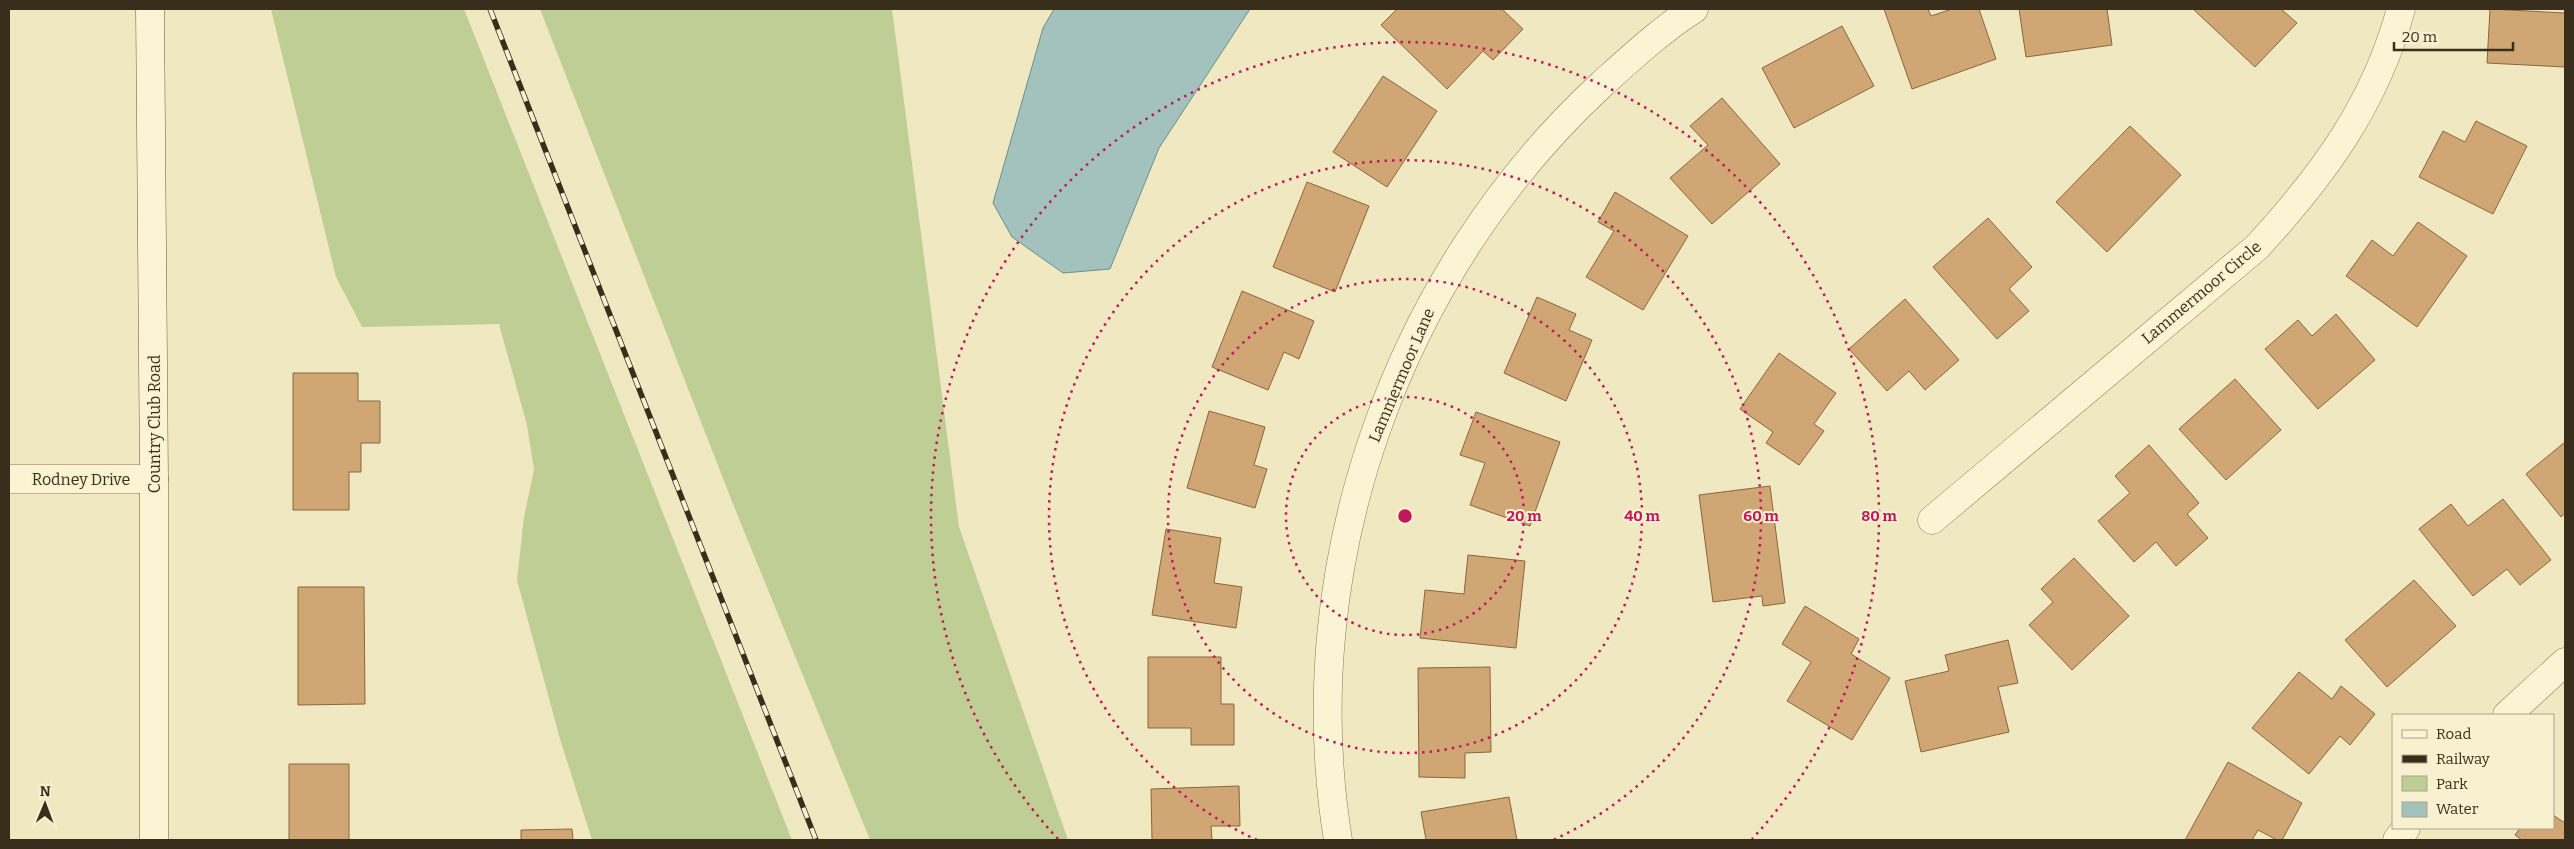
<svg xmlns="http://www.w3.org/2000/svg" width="2574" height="849" font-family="Bitter,serif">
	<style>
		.green { fill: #bfce94 }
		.water { fill: #a4c2bd; stroke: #6a908c }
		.building { fill: #d0a774; stroke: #8a663c }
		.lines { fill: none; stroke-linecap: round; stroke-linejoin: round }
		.street-casing { stroke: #8a7957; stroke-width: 29 }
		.secondary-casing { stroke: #6c5a3b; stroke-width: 29 }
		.street { stroke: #faf4d4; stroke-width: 28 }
		.secondary { stroke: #faf4d4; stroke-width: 28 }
		.rail-casing { stroke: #392e1c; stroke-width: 5.5 }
		.rail { stroke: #f7f1d0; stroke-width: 4; stroke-dasharray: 11; stroke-linecap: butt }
		.ring { fill: none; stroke: #c2185b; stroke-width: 2.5; stroke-dasharray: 2.5 5 }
		.labels { text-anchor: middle; stroke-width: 4; stroke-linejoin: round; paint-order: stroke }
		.street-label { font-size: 16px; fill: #392e1c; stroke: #f7f1d0 }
		.centre { fill: #c2185b; stroke: #f7f1d0; stroke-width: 2.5 }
		.ring-label { font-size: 15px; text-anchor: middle; font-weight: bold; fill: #c2185b; stroke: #f7f1d0; stroke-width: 4; stroke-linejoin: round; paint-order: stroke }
	</style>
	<rect width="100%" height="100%" fill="#f0e8c0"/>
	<!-- green -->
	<path class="green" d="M271,9H464L792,840H592L560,739L517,580L524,517L534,470L527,425L499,324L362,327L336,277Z
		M540,9H892L959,527L1068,840H870L733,504Z"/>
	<!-- water -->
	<path class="water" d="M1054,9H1250L1159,148L1110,269L1063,273L1012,237L993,203L1043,28Z"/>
	<!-- building -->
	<path class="building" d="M1397,9H1502L1523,29L1493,60L1483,51L1447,89L1381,25Z
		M1884,9H1928L1931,16L1952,9H1979L1996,59L1912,89Z
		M2019,9H2107L2112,45L2026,57Z
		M2193,9H2281L2297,23L2255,67Z
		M2490,9L2565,13V67L2487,63Z
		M1842,26L1874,86L1794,128L1762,68Z
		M1383,76L1437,111L1387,187L1333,152Z
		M1722,98L1780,164L1712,224L1670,178L1708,145L1690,126Z
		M2476,121L2527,146L2493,214L2419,177L2443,131L2465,142Z
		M2130,126L2181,175L2107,252L2056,202Z
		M1307,182L1369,206L1335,292L1273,267Z
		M1615,192L1688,236L1643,310L1586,277L1614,231L1598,222Z
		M1988,218L2032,267L2009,289L2029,311L1997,339L1933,267Z
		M2418,222L2467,256L2417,327L2346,276L2372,240L2393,256Z
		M1242,291L1314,321L1299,359L1284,352L1268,390L1212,367Z
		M1537,297L1576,314L1569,330L1592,340L1566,401L1504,373Z
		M1905,299L1959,360L1925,390L1909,371L1887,391L1849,349Z
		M2336,314L2375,360L2318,409L2265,349L2298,320L2312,336Z
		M1779,353L1836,393L1814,424L1824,431L1799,465L1766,443L1773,432L1740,409Z
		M293,373H358V401H380V443H361V472H349V510H293Z
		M2235,379L2281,430L2226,480L2179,429Z
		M1209,411L1265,427L1254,465L1267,469L1255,508L1187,488Z
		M1476,412L1560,442L1530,526L1470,505L1485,463L1460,455Z
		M2565,442V513L2561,517L2526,474Z
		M2149,445L2199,503L2187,514L2208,538L2176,566L2156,542L2134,562L2098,521L2130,493L2115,476Z
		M1770,486L1785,603L1763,606L1762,596L1713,602L1699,495Z
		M2503,499L2551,560L2520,585L2507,569L2473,596L2419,529L2451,504L2468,526Z
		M1166,529L1221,538L1214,583L1242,587L1236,628L1152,615Z
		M1468,555L1525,561L1516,648L1420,638L1425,590L1464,594Z
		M2074,558L2129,616L2072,670L2029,625L2053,602L2041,589Z
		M2414,580L2456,626L2387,687L2345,640Z
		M298,587H364L365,704L298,705Z
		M1805,606L1859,639L1851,654L1890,678L1852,740L1787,701L1811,662L1782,644Z
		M2008,640L2018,683L1998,687L2009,732L1921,752L1905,681L1949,671L1945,655Z
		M1148,657H1221V704H1234V745H1191V728H1148Z
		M1490,667L1491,752L1465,753V778L1419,777L1418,668Z
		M2299,672L2332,699L2341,686L2375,714L2350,745L2340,736L2309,774L2252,728Z
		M2228,762L2302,803L2282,840H2277L2258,830L2252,840H2185Z
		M289,764H349V840H289Z
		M1239,786L1240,826H1211L1212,840H1152L1151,789Z
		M1509,797L1517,840H1426L1421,812Z
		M2553,815L2565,823V840H2522L2515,835L2520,828H2553Z
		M572,829L573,840H521V830Z"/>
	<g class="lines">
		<defs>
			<path id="street" d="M9,479H154
				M1932,520L2257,247C2323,175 2375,105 2401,9
				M2507,715L2565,662
				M1338,840C1293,565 1397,273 1602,84C1631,58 1661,30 1694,9
				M2397,840L2406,828"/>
			<path id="secondary" d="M150,9L154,479V840"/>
		</defs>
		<!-- street casing -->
		<use href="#street" class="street-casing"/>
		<!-- secondary casing -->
		<use href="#secondary" class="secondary-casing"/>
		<!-- street -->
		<use href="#street" class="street"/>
		<!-- secondary -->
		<use href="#secondary" class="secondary"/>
		<defs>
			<path id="rail" d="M490,9L816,840"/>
		</defs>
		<!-- rail casing -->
		<use href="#rail" class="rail-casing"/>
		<!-- rail -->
		<use href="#rail" class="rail"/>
	</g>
	<!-- distance rings -->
	<g class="ring">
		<circle cx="1405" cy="516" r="119"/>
		<circle cx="1405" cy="516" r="237"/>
		<path d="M1257 840A356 356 0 1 1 1553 840"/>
		<path d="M1058 839A474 474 0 1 1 1752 839"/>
	</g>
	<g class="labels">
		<!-- street labels -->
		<g class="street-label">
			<text transform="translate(2201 292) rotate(-40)" y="6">Lammermoor Circle</text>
			<text transform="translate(1401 375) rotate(-67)" y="6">Lammermoor Lane</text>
			<text transform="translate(154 424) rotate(-90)" y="6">Country Club Road</text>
			<text x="81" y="485">Rodney Drive</text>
		</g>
	</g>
	<circle cx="1405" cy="516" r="8" class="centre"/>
	<g class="ring-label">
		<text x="1524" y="521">20 m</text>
		<text x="1642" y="521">40 m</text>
		<text x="1761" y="521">60 m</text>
		<text x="1879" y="521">80 m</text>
	</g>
	<!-- border -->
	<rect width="2574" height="849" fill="none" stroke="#392e1c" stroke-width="20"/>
	<!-- legend -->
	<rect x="2392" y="714" width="162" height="115" fill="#f7f1d0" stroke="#aba388"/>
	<rect x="2402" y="730" width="25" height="8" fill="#faf4d4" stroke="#aba388"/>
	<text x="2436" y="739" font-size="15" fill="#392e1c">Road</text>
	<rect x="2402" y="755" width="25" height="8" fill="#392e1c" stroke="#aba388"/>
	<text x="2436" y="764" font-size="15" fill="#392e1c">Railway</text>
	<rect x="2402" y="776" width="25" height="15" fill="#bfce94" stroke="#aba388"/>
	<text x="2436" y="789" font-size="15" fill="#392e1c">Park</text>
	<rect x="2402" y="802" width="25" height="15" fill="#a4c2bd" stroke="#aba388"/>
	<text x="2436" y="814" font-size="15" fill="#392e1c">Water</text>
	<!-- north arrow -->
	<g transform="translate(45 804) rotate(1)" stroke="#f7f1d0" stroke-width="4" paint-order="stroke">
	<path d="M0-4L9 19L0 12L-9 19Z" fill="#392e1c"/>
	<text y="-8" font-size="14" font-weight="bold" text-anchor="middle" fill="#392e1c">N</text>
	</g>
	<!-- scale -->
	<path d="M2394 42v8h119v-8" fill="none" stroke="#392e1c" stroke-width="2.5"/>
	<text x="2402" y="42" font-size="15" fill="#392e1c" stroke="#f7f1d0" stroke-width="4" paint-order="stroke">20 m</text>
</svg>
